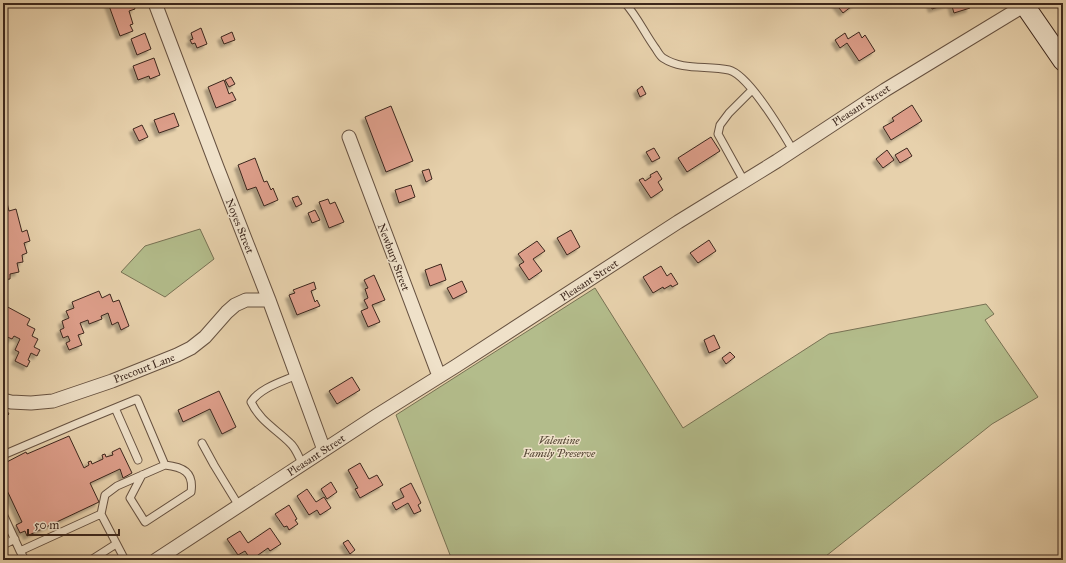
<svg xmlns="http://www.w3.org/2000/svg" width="1066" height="563" font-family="'IM FELL Great Primer',serif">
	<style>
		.green { fill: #b3bc8b; stroke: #787254 }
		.building { fill: #dd9e8a; stroke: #3c271d; filter: url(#shadow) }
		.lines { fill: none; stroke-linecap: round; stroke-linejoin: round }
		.lane-casing { stroke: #675241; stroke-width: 9 }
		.street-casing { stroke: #675241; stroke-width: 15 }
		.secondary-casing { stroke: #3c271d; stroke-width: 21 }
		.lane { stroke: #efe1c9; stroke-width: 7 }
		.street { stroke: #efe1c9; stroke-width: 13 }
		.secondary { stroke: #efe1c9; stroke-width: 19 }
		.labels { text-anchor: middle; stroke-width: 3; stroke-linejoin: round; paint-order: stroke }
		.street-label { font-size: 11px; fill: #3c271d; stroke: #efe1c9 }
		.park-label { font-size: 11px; font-style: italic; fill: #544533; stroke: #efe1c9 }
	</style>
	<defs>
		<filter id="shadow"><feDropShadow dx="-3.5" dy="3.5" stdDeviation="1" flood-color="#0004"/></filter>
	</defs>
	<rect width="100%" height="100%" fill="#e7d1ac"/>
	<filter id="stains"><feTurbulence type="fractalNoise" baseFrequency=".005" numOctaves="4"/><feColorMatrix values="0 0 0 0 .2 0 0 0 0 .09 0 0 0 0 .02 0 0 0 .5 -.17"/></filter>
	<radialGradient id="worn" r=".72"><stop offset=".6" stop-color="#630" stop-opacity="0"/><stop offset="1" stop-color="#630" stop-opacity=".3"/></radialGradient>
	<!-- green -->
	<path class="green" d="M200,229L214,259L165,297L121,272L145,246Z
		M595,288L683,428L829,334L986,304L994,314L985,320L1038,397L992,424L821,560H452L396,415Z"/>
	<!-- building -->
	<path class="building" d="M108,3H133L135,9L129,11L133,24L130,25L133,31L120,36Z
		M835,3H856L843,13Z
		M930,3H968L970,8L954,13L951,3L932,9Z
		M201,28L207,44L197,48L195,43L192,44L190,40L193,39L191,33Z
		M232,32L235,40L224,44L221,37Z
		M859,32L862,38L865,35L875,51L859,61L847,43L840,48L835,40L845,33L848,39Z
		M145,33L151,49L137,55L131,39Z
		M154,58L160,75L150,79L149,76L138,80L133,66Z
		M231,77L235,84L229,87L225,80Z
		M224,80L229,94L232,92L236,100L216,108L208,87Z
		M642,86L646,94L640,97L637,90Z
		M912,105L922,121L891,140L883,127L894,121L892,118Z
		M391,106L413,161L386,172L365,117Z
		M174,113L179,126L159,133L154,120Z
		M142,125L148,137L139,141L133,129Z
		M711,137L720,151L687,172L678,158Z
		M654,148L660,158L652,162L646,152Z
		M907,148L912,156L900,163L895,155Z
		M887,150L894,160L883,168L876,159Z
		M255,158L264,182L267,181L271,190L273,188L278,200L264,206L256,187L247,190L238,165Z
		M429,169L432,179L426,182L422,171Z
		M657,171L662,179L658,182L663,190L651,198L639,180L643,178L645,181L651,177L650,175Z
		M411,185L415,197L399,203L395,190Z
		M298,196L302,204L296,207L292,198Z
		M328,199L330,204L335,202L344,222L329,228L319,202Z
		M7,203L9,211L16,209L22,232L27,230L30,241L24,243L27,253L22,255L23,262L17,263L19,272L10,274V279L3,280V259L6,258L4,255H3V204Z
		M315,210L320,220L312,223L308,213Z
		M571,230L580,247L567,255L557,238Z
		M709,240L716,251L698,263L690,253Z
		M537,241L545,251L533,259L542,271L529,280L519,265L524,262L518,254Z
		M441,264L446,280L430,286L425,270Z
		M661,266L667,276L671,273L678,284L672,287L671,285L664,289L663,287L653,293L643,277Z
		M374,275L385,300L372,305L380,322L368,327L361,311L368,308L364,300L368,298L365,289L368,288L364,280Z
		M462,281L467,292L453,299L447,288Z
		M314,282L316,289L311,291L315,302L317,300L320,306L297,315L289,295L295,293L293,290Z
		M99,291L102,298L110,294L113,302L119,300L129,326L121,330L118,322L112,325L108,313L101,316L102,319L89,324L88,320L80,323L84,333L78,335L82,345L69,350L66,343L70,341L68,336L63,338L60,330L64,328L62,321L69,318L66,311L74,308L72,302Z
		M4,305L30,319L27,325L35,329L32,336L38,339L34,347L40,350L37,356L31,353L28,360L30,361L27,367L15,361L19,352L15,350L20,339L14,336L12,339L3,335V306Z
		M714,335L720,348L709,353L704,340Z
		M730,352L735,357L726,364L722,358Z
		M352,377L360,390L337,404L329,391Z
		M219,391L236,427L222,434L210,409L183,422L178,410Z
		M3,407L5,408L9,414L5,418H3Z
		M69,436L84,468L89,465L88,462L91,461L92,464L103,459L102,455L105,454L106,457L113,455L112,452L120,448L132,473L123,478L120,469L90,483L99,502L27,536L25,531L20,533L16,525L22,522L3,482V464L26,452L27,454Z
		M360,463L369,479L377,475L383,485L360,498L355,489L358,488L348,470Z
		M331,482L337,492L327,499L321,489Z
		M411,483L421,503L418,505L421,511L414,514L408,503L396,510L392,503L404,497L400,489Z
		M307,489L316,502L324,497L331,508L320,515L317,510L309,515L297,496Z
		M289,505L297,519L295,520L298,524L289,530L287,526L284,527L275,514Z
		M270,528L281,544L270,551L268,548L251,560L245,551L238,555L227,539L240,531L248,543Z
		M348,540L355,550L350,554L343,543Z"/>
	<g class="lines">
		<defs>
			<path id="lane" d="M625,3C637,16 645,34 656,49C658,52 660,56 663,58C683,71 707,65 729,70C749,75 782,132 793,150
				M744,181L718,134L720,125L729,113L752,90
				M297,375C281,382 260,388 251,402C260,421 276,429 290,443C296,448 299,458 303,465
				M115,408L138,460
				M202,443L214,465L239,506
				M3,455L76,424L137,399L165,465L117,486L105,495L101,514L125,560
				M142,475L130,498L145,522L191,492C194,472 183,467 165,465
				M3,514L20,551L101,514
				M3,545L15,539
				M20,551L25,560
				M91,560L116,544"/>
			<path id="street" d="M155,3L217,167L269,300L324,450
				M349,137L439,376
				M3,400L11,402L31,403L53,401L112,381L177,355L191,348L205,337L227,312L235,305L246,300H269
				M156,560L376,416L456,366L678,222L777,161L885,90L1025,5"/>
			<path id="secondary" d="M1023,3L1063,61"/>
		</defs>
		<!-- lane casing -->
		<use href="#lane" class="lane-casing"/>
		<!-- street casing -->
		<use href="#street" class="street-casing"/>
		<!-- secondary casing -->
		<use href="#secondary" class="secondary-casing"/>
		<!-- lane -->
		<use href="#lane" class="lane"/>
		<!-- street -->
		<use href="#street" class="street"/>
		<!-- secondary -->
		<use href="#secondary" class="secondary"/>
	</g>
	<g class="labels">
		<!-- street labels -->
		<g class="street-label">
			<text transform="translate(861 105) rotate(-33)" y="4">Pleasant Street</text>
			<text transform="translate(240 226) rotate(68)" y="4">Noyes Street</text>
			<text transform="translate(394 257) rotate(69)" y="4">Newbury Street</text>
			<text transform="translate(589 280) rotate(-33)" y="4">Pleasant Street</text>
			<text transform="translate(144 368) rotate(-21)" y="4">Precourt Lane</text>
			<text transform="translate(316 455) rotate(-33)" y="4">Pleasant Street</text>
		</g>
		<!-- park labels -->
		<g class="park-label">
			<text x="559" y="444">Valentine<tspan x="559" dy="13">Family Preserve</tspan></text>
		</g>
	</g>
	<!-- margin -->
	<rect width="1066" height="563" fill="none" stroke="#e7d1ac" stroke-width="16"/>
	<rect x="4" y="4" width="1058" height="555" fill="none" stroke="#3c271d" stroke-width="2"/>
	<rect x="8" y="8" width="1050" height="547" fill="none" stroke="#3c271d"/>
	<!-- scale -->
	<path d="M28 529v6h91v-6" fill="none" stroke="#3c271d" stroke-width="2"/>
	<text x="34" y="529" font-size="12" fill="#3c271d" stroke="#efe1c9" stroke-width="3" paint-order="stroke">50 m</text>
	<rect width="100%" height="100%" filter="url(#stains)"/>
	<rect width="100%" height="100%" fill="url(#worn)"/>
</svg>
